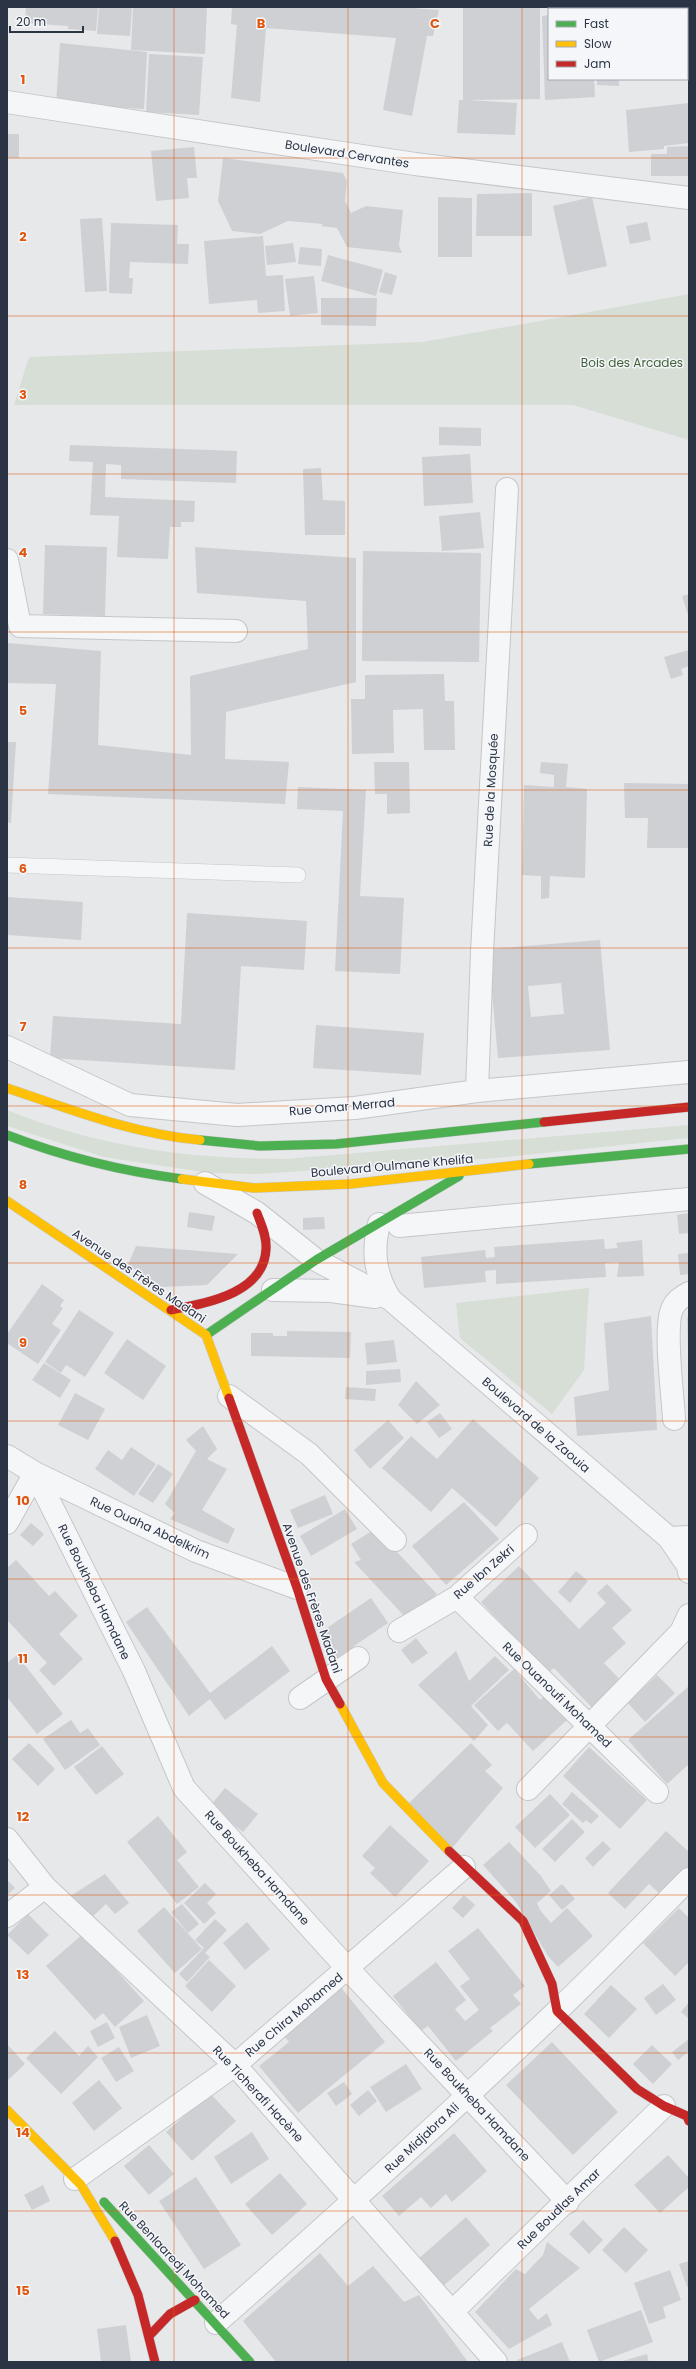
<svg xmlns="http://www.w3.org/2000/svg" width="696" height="2369" font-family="Poppins,sans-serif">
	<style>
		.green { fill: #d6ded6 }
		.building { fill: #ced0d3; fill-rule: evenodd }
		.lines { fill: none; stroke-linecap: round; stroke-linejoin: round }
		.lane-casing { stroke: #c4c6c8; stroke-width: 16 }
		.street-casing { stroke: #c4c6c8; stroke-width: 24 }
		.fast-casing { stroke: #c4c6c8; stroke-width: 10 }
		.slow-casing { stroke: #c4c6c8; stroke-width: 10 }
		.jam-casing { stroke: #c4c6c8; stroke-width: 10 }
		.lane { stroke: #f5f6f7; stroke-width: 15 }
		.street { stroke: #f5f6f7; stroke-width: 22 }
		.fast { stroke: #4caf50; stroke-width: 9 }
		.slow { stroke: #ffc107; stroke-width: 9 }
		.jam { stroke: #c62828; stroke-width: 9 }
		.grid { fill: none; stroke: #df570f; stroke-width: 1; stroke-opacity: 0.55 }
		.labels { text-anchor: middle; stroke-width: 3; stroke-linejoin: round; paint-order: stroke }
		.street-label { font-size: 12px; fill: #2b3445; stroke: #f4f6f9 }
		.park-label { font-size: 12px; fill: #3f6138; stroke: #f4f6f9 }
		.grid-label { font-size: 13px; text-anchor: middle; font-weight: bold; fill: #df570f; stroke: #f4f6f9; stroke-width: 3; stroke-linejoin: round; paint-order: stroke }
	</style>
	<rect width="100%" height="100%" fill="#e6e8ea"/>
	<!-- green -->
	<path class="green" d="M689,294V440L573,405H14L29,357L423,342Z
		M7,1110C97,1147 190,1159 286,1159L689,1125V1138L496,1158L258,1174L210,1173L104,1157L7,1126Z
		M589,1288L584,1370L552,1414L460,1338L456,1303Z"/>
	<!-- building -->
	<path class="building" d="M26,7H98L96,31L68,29V26L25,23Z
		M99,7H132L130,36L97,34Z
		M133,7H207L205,54L131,50Z
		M232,7H398L439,10L433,36H427L412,116L383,110L396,38L266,28L260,102L231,98L237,25L231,24Z
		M463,7H540V99L467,100L517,103L515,135L457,133L459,100H463Z
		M549,15V79H594L595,97L545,100L542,16Z
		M60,43L147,52L144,109L56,104Z
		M149,54L203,57L199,115L146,112Z
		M597,79H619V86L597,85Z
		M689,103V143L664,146V149L629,152L626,110Z
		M7,134H19V158H7Z
		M689,146V176H651V154H667V147Z
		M194,147L197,178H187L189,198L156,201L151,151Z
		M223,158L343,173L347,181L345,201L351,213L366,206L403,210L399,246L402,253L347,247L337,228L321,226L323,224L288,221L260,234L232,231L218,201Z
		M532,193V236H476L477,194Z
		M438,197L472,198V257H438Z
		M592,197L607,266L568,275L553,206Z
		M102,218L107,291L85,292L80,219Z
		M647,222L651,240L630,244L626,226Z
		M111,223L178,225L177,244H189L188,264L130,262L129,278H133L132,294L109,293Z
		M263,236L266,276L283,275L285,311L258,313L257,300L209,304L204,241Z
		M293,243L296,262L267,265L265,246Z
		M300,247L322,249L321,266L298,264Z
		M328,255L383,270L376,296L321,281Z
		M385,272L397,276L392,295L379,292Z
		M314,276L318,313L290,316L285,279Z
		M321,298H377L376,326L321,325Z
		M439,427L481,428V446L439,445Z
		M70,445L237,451L236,483L121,479V465L106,464L105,497L195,501L194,522H181V527H170L168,559L117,557L119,516L90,515L93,462L69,461Z
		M470,454L473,503L424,506L422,457Z
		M321,468L323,500L345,501V535H305L303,469Z
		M480,512L484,548L442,551L439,516Z
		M45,545L107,547L105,616L43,614Z
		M195,547L356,558V682L226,712L225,759L289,762L285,804L48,794L56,684L7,683V643L101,651L98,745L191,755L190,676L308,649L306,601L197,593Z
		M363,551L481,553L479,662L362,661Z
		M689,594V618L682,596Z
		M689,650V666L681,669L683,675L671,679L664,657Z
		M444,674L445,701H454L455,750H424L423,709L393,710L394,753L352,754L351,699H365V675Z
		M7,742H16L11,823L7,822Z
		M374,762H409L410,813L387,814V794H375Z
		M541,762L568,764L566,787L587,789L585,878L550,876L549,898L541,899V876L522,875L524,785L554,787V775L540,773Z
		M624,783L689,784V848H647L648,818H625Z
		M298,787L366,790L360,896L404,898L400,974L335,971L343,811L297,809Z
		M7,897L83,902L81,940L7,935Z
		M187,913L307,921L304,970L241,966L235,1070L50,1058L53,1016L181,1024Z
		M600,940L610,1050L498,1058L488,949ZM561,983L564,1014L531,1017L528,986Z
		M316,1025L424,1033L421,1075L313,1068Z
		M189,1212L215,1216L212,1231L187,1227Z
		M689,1213V1233L679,1234L677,1215Z
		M324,1217L325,1229L303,1230V1218Z
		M604,1239L605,1249L618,1248L616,1243L642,1240L644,1276L617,1277L619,1262L605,1263L606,1277L496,1284V1270L485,1271L486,1282L424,1288L421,1257L485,1250L486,1258L495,1257L494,1247Z
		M136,1246L238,1254L207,1285L162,1287L128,1265Z
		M689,1253V1274L680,1275L678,1254Z
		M42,1284L64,1300L60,1306L63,1308L52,1324L61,1330L38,1364L7,1343V1334Z
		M79,1310L114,1333L85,1377L66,1365L61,1373L45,1362Z
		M651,1316L657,1430L577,1436L574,1397L609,1390L604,1323Z
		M687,1317H689V1349H688Z
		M287,1331L351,1332L350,1358L251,1356V1333H273V1336H287Z
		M127,1339L166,1366L143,1400L104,1373Z
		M394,1340L397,1362L367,1365L365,1343Z
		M44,1363L71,1380L60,1398L32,1380Z
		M400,1369L401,1382L366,1385V1371Z
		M416,1381L440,1405L417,1424L398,1405Z
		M346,1387L376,1389L375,1401L345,1399Z
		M75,1393L105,1409L88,1440L58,1425Z
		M440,1413L452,1429L439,1438L427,1422Z
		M473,1419L539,1478L496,1527L452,1488L431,1512L382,1468L411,1436L437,1459Z
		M388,1420L404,1438L370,1469L354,1450Z
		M203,1426L217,1449L207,1459L227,1469L202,1510L235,1529L228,1544L170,1519L175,1513L165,1504L196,1451L186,1440Z
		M131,1447L156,1464L134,1496L95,1469L108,1450L122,1460Z
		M158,1464L173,1474L153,1503L138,1494Z
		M325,1495L333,1514L298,1528L290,1510Z
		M464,1502L499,1539L446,1585L412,1546Z
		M345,1509L357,1529L311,1556L300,1536Z
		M31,1523L44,1534L33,1546L20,1535Z
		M375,1529L437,1594L407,1619L354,1562L361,1560L351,1544Z
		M16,1560L49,1596L55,1591L78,1616L59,1634L83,1659L54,1686L39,1670L47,1663L7,1620V1568Z
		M519,1566L579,1629L606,1603L597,1593L607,1584L632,1610L612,1628L626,1643L604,1663L627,1687L598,1714L554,1668L548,1673L481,1602Z
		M576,1571L588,1581L570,1603L558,1592Z
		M371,1598L388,1623L335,1659L318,1634Z
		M147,1607L210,1693L272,1646L290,1671L225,1720L210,1699L189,1716L126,1622Z
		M416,1638L428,1653L412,1664L401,1650Z
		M456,1651L469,1681L495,1656L509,1670L471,1706L488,1725L474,1741L418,1685Z
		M17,1655L63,1714L37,1734L7,1697V1663Z
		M514,1669L540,1700L545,1695L567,1720L533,1751L507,1723L498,1731L474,1705Z
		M657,1675L675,1693L645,1722L628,1703Z
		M689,1686V1764L667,1784L628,1740Z
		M71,1720L80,1733L88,1728L100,1745L65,1770L43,1739Z
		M29,1743L55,1769L38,1786L12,1759Z
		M471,1743L492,1765L485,1771L503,1788L452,1848L409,1803Z
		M102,1746L124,1774L96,1795L74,1767Z
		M589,1747L647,1800L620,1829L563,1776Z
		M225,1788L258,1814L243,1832L210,1806Z
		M572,1792L599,1816L591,1824L586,1820L583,1823L562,1804Z
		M550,1794L570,1815L535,1848L515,1827Z
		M158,1816L187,1852L177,1860L199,1887L177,1904L127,1842Z
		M572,1819L585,1832L555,1862L542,1849Z
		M390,1825L429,1861L395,1897L370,1873L375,1868L362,1856Z
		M666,1831L689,1852V1866L661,1895L649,1884L625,1909L608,1893Z
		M603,1841L611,1849L593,1867L585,1858Z
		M509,1842L541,1876L551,1891L537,1903L540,1910L551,1923L567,1908L593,1936L558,1967L548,1956L516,1902L483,1865Z
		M105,1874L129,1903L115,1914L106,1904L89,1920L69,1897Z
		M7,1880L15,1888L7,1895Z
		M205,1883L216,1894L207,1903L216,1913L204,1924L184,1903Z
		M562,1884L575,1899L562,1910L549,1895Z
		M464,1895L475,1905L463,1918L452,1908Z
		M182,1904L199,1924L188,1933L171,1912Z
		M164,1907L202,1949L175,1973L137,1931Z
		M679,1908L689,1918V1962L675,1976L643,1943Z
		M28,1914L49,1935L28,1955L7,1935Z
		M215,1919L227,1930L205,1953L210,1957L187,1982L179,1974L204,1948L195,1940Z
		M247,1922L270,1949L245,1970L223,1943Z
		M478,1928L525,1986L513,1995L521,2004L490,2028L493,2031L456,2061L428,2026L421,2031L393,1996L436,1962L466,2000L455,2009L465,2021L479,2010L460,1986L470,1979L448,1951Z
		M83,1934L144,2001L115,2027L103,2013L95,2020L46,1966Z
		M209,1960L236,1986L212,2012L185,1986Z
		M663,1984L676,2000L656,2015L644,1998Z
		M339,1985L385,2042L298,2113L259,2066L289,2042L281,2032Z
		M611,1985L637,2009L609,2038L584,2014Z
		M689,2002V2019L681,2012Z
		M147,2015L160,2046L131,2058L119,2027Z
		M107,2022L115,2038L98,2047L90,2031Z
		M55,2031L79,2056L88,2046L98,2057L61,2094L26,2058Z
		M689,2039V2051L678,2060L672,2052Z
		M552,2042L618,2112L573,2155L506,2085Z
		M7,2044L25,2064L7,2081Z
		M652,2045L672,2064L653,2084L633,2064Z
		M119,2047L134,2071L116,2082L101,2058Z
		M406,2064L422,2089L386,2112L370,2087Z
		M99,2080L122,2108L94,2131L72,2103Z
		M344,2082L352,2094L336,2106L327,2093Z
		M368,2090L377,2101L359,2116L350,2105Z
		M210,2093L236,2121L192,2161L166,2132Z
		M252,2132L269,2159L231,2184L214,2157Z
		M454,2133L487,2171L452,2202L446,2194L431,2208L421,2197L399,2216L382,2196Z
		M149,2145L174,2174L149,2195L124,2166Z
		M668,2155L689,2178V2187L660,2213L634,2185Z
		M280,2173L307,2204L272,2235L245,2204Z
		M196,2177L241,2245L204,2269L159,2201Z
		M43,2185L50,2201L32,2210L24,2195Z
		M466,2217L490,2245L441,2288L417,2260Z
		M583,2220L603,2240L589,2254L569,2234Z
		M624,2227L648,2250L626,2273L602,2250Z
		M547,2242L580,2268L529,2309L538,2320L547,2313L552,2325L509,2349L475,2312L516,2269L525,2274L543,2255Z
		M320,2253L348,2286L373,2266L404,2302L419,2295L468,2362H276L243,2321Z
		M689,2261V2287H687L679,2264Z
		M670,2270L681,2300L663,2307L666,2318L649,2324L634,2283Z
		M641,2310L653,2342L599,2362L587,2330Z
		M126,2325L131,2362H101L97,2329Z
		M562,2342L570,2362H518L517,2360Z
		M647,2354L649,2362H619Z"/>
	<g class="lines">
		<defs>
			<path id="lane" d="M7,865L298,875"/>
			<path id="street" d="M7,102L415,164L689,198
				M7,560L20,626L236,631
				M7,1047L130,1105L237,1115L355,1108L477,1091L689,1072
				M477,1091L482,952L507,489
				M205,1183L257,1213L316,1260L390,1299L669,1538L689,1537
				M379,1224C372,1252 375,1274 390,1299
				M399,1226L689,1199
				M273,1290L331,1291L375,1297
				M229,1396L309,1454L395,1540
				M674,1419C673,1396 663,1324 673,1307C676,1301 683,1296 689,1293
				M7,1456L35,1473L196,1551L297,1588
				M35,1473L134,1671L184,1788L348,1969L568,2202
				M7,1523L35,1473
				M669,1538L688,1566L689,1572
				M457,1597L657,1792
				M399,1631L457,1597L526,1535
				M300,1698L358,1658
				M528,1789L681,1632L689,1615
				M7,1839L45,1887L235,2065L496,2362
				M7,1916L45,1887
				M75,2179L235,2065L464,1867
				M453,2311L664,2106
				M216,2323C331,2222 444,2119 555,2013C601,1969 644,1924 689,1879"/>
			<path id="fast" d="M7,1135C64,1157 121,1171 182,1179
				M200,1140L260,1146L336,1144L544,1122
				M529,1164L689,1149
				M206,1335L316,1260L459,1176
				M104,2202L250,2362"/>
			<path id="slow" d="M7,1088C69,1109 133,1134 200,1140
				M182,1179L254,1188L350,1184L529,1164
				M7,1201L206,1335L229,1398
				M340,1704L383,1783L449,1851
				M7,2110L81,2185L115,2241"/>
			<path id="jam" d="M544,1122L689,1107
				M171,1310C206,1303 264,1294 266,1249C267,1236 261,1224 257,1213
				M229,1398L297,1588L326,1679L340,1704
				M449,1851L523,1921L552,1984L557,2011L637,2089L664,2106L687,2116L689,2121
				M115,2241L138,2295L155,2362
				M150,2335L170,2314L195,2300"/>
		</defs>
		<!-- lane casing -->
		<use href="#lane" class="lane-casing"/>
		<!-- street casing -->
		<use href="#street" class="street-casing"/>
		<!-- fast casing -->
		<use href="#fast" class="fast-casing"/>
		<!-- slow casing -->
		<use href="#slow" class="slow-casing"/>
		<!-- jam casing -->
		<use href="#jam" class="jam-casing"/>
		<!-- lane -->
		<use href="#lane" class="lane"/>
		<!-- street -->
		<use href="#street" class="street"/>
		<!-- fast -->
		<use href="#fast" class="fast"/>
		<!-- slow -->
		<use href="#slow" class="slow"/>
		<!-- jam -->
		<use href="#jam" class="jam"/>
	</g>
	<!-- grid -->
	<path class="grid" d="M174,7V2362M348,7V2362M522,7V2362M7,158H689M7,316H689M7,474H689M7,632H689M7,790H689M7,948H689M7,1106H689M7,1263H689M7,1421H689M7,1579H689M7,1737H689M7,1895H689M7,2053H689M7,2211H689"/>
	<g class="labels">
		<!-- street labels -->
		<g class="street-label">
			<text transform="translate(347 154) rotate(9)" y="4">Boulevard Cervantes</text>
			<text transform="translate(491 790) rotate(-87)" y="4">Rue de la Mosquée</text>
			<text transform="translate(342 1107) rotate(-5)" y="4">Rue Omar Merrad</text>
			<text transform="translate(392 1166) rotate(-5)" y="4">Boulevard Oulmane Khelifa</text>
			<text transform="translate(139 1276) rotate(34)" y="4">Avenue des Frères Madani</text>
			<text transform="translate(536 1425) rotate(41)" y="4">Boulevard de la Zaouia</text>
			<text transform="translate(150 1528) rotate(25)" y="4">Rue Ouaha Abdelkrim</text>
			<text transform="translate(484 1572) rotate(-41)" y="4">Rue Ibn Zekri</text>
			<text transform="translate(94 1592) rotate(64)" y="4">Rue Boukheba Hamdane</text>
			<text transform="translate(312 1598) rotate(71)" y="4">Avenue des Frères Madani</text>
			<text transform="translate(557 1695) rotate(44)" y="4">Rue Ouanoufi Mohamed</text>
			<text transform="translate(257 1868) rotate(48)" y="4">Rue Boukheba Hamdane</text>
			<text transform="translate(294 2015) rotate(-40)" y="4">Rue Chira Mohamed</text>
			<text transform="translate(258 2094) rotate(47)" y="4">Rue Ticherafi Hacène</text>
			<text transform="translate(477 2105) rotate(47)" y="4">Rue Boukheba Hamdane</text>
			<text transform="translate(422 2138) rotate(-43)" y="4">Rue Midjabra Ali</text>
			<text transform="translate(559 2209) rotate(-44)" y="4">Rue Boudlas Amar</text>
			<text transform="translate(174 2260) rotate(47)" y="4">Rue Benlaaredj Mohamed</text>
		</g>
		<!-- park labels -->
		<g class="park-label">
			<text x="632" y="367">Bois des Arcades</text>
		</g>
	</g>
	<g class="grid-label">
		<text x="261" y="28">B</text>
		<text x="435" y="28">C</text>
		<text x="23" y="84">1</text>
		<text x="23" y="241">2</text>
		<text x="23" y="399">3</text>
		<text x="23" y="557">4</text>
		<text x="23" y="715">5</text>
		<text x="23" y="873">6</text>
		<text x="23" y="1031">7</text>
		<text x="23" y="1189">8</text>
		<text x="23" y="1347">9</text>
		<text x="23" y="1505">10</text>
		<text x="23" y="1663">11</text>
		<text x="23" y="1821">12</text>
		<text x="23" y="1979">13</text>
		<text x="23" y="2137">14</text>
		<text x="23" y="2295">15</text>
	</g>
	<!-- border -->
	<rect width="696" height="2369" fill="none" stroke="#2b3445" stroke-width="16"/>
	<!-- legend -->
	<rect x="548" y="8" width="140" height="72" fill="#f4f6f9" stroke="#a4a8b1"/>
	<rect x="556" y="21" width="20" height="6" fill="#4caf50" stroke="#a4a8b1"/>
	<text x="584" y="28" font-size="12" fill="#2b3445">Fast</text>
	<rect x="556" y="41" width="20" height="6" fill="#ffc107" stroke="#a4a8b1"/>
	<text x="584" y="48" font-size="12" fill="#2b3445">Slow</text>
	<rect x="556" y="61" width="20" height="6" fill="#c62828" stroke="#a4a8b1"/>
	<text x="584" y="68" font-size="12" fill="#2b3445">Jam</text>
	<!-- scale -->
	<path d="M10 26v6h73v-6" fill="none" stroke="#2b3445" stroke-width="2"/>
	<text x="16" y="26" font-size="12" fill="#2b3445" stroke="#f4f6f9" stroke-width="3" paint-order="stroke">20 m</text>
</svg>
